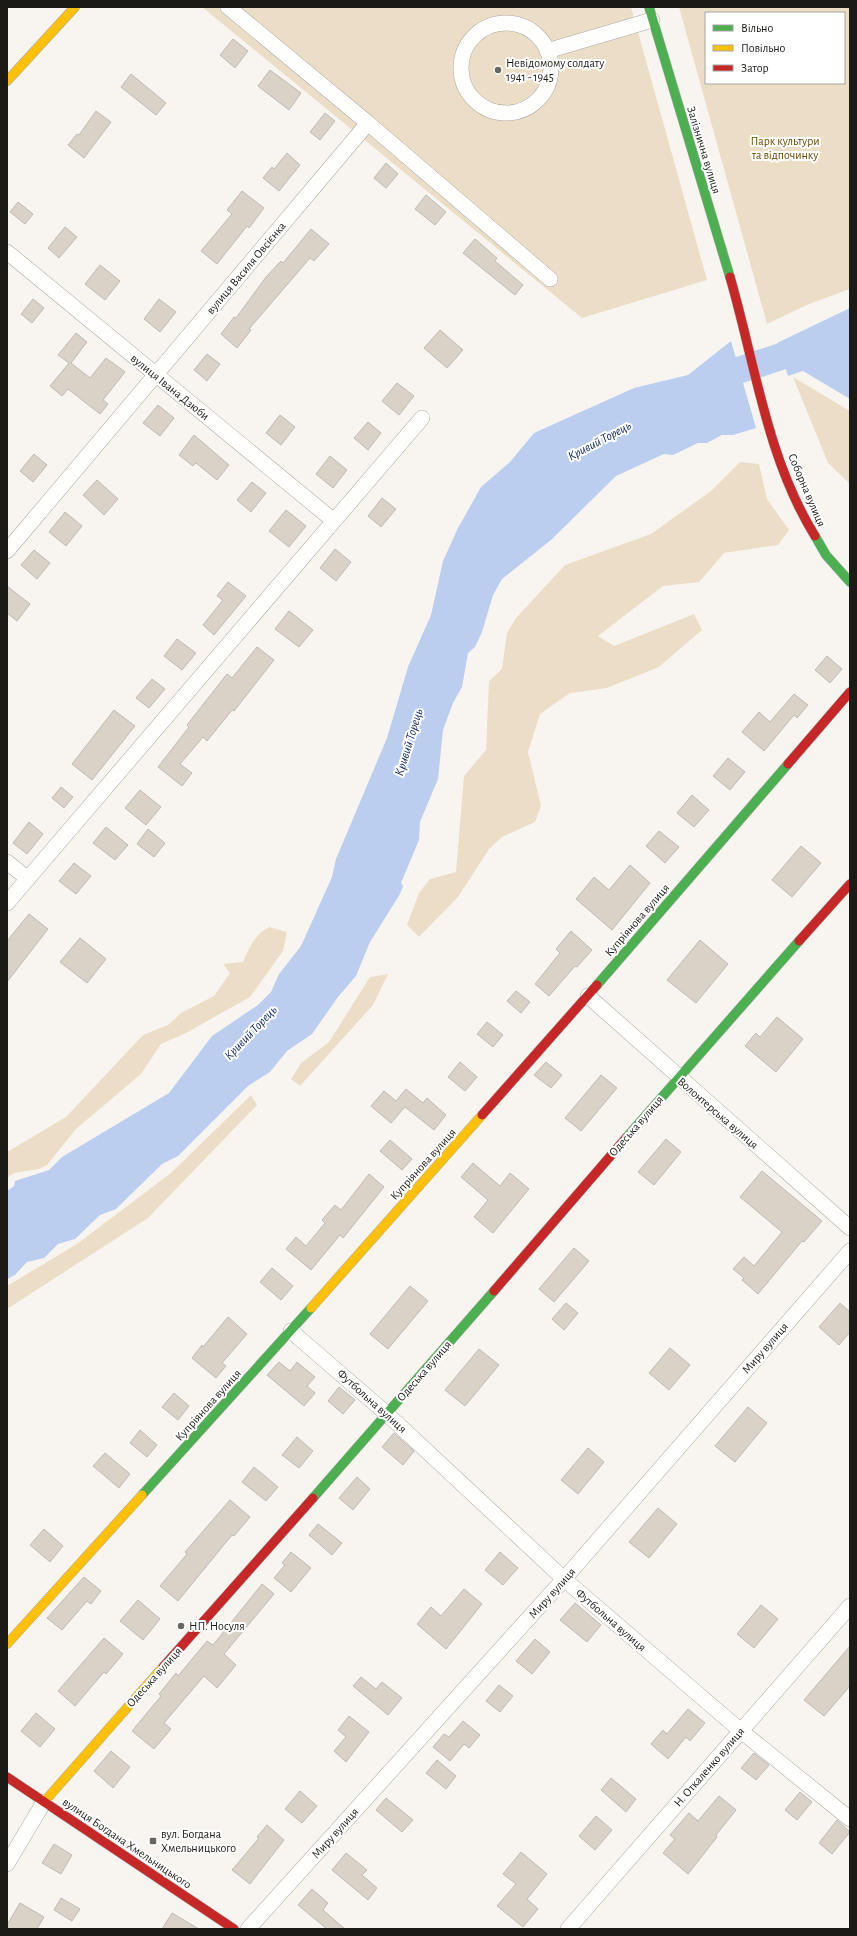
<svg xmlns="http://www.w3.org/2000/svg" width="857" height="1936" font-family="'Alegreya Sans',sans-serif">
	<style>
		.green { fill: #ecdec6; fill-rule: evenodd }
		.water { fill: #bccef0 }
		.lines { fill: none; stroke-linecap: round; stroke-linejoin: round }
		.river { stroke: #bccef0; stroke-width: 27 }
		.building { fill: #dad2c6; stroke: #bdbbb7 }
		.street-casing { stroke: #aaa8a5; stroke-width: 16 }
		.fast-casing { stroke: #aaa8a5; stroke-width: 10 }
		.slow-casing { stroke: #aaa8a5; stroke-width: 10 }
		.jam-casing { stroke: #aaa8a5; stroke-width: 10 }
		.street { stroke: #fefefd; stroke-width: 15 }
		.fast { stroke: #4caf50; stroke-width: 9 }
		.slow { stroke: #ffc107; stroke-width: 9 }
		.jam { stroke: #c62828; stroke-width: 9 }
		.poi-dot { fill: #686763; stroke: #fff; stroke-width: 1.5 }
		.labels { text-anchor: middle; stroke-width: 4; stroke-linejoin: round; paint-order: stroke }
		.poi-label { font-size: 12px; fill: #1b1a17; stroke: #fff; text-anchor: start }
		.park-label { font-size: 12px; fill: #6a4b06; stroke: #fff }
		.street-label { font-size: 12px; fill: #1b1a17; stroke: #fff }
		.water-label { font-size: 13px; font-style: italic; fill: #0b245e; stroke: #fff }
	</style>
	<rect width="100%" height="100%" fill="#f8f5f0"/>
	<!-- green -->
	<path class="green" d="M202,7H631L707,280L582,318Z
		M679,7H850V289L809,304L767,324ZM706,13H844V83H706Z
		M793,377L850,411V484L828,463Z
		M740,462L759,464L767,499L789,530L778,545L724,553L699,582L663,586L598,636L614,646L694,614L702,630L659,667L607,688L570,693L540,714L528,752L541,806L535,822L502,837L489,849L458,897L419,937L407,925L419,893L430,879L456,872L464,776L486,750L489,681L502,669L507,633L516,618L565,565L651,534L711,491Z
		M269,927L287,932L283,951L250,997L186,1033L161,1044L141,1074L76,1129L47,1165L39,1169L14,1173L7,1178V1152L66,1117L143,1035L168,1025L181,1013L214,996L230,973L223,964L243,962C249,948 255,934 269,927Z
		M388,974L373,1005L300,1086L291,1079L301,1063L329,1042L370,977Z
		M251,1095L257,1105L148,1218L7,1309V1286L77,1244L171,1173Z"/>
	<!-- water -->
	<path class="water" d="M850,308V399L803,371L788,376L777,343Z
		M731,341L756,428L733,435H722L707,443H698L673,455L664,454L616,476L551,540L502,579L493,595L482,632L475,647L468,653L462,687L453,703L443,730L438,779L420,822L419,840L401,883L403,886L400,894L370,942L356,976L338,997L312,1034L287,1051L270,1072L248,1086L178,1156L162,1164L116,1209L100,1215L75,1239L58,1244L44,1258L27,1262L15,1275L7,1279V1191L14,1186L15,1181L49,1170L62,1157L169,1093L212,1036L258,1005L271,992L279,974L301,946L332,877L336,859L387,738L408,667L431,615L443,561L458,528L481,487L510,462L534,433L634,388L688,375Z"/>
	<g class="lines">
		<!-- river -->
		<path class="river" d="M705,384L721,376L795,352L837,350L850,365"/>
	</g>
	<!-- building -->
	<path class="building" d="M233,39L248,51L235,68L220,55Z
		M270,70L301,93L289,110L258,86Z
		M131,74L166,103L156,115L121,87Z
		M96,111L111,122L84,158L68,145L77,134L79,135Z
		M325,113L335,121L320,140L310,132Z
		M287,153L300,165L279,191L263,178L272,167L274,169Z
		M386,163L398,174L386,188L374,178Z
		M242,191L264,208L249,228L247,226L217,264L201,251L232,214L227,210Z
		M426,195L446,212L435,225L415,209Z
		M18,202L33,214L25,224L10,212Z
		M65,227L77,237L59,258L48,248Z
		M311,229L329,244L314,261L310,258L249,329L251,330L237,348L221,334L234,317L236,318L266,277L281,261L283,263Z
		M475,239L497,258L495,261L523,285L515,295L463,253Z
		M100,265L120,281L105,300L85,284Z
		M33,299L44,308L32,323L21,314Z
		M159,299L176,312L160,332L144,319Z
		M440,330L463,350L447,368L424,348Z
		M76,333L87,342L71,363L90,378L106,358L125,372L103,400L108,404L100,414L68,389L62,396L50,386L69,363L58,355Z
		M207,354L220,364L207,381L194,370Z
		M397,383L414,396L399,415L382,401Z
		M158,405L174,418L160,436L143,423Z
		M280,415L295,427L281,445L266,433Z
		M368,422L381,433L368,450L354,438Z
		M194,435L229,465L217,480L196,463L193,466L179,455Z
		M34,454L47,465L33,482L20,471Z
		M330,456L347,470L333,488L316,474Z
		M97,480L118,499L104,515L83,495Z
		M252,482L266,493L251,512L237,500Z
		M382,498L396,509L381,527L368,516Z
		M286,510L306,526L289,547L269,531Z
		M65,512L82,526L66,546L49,532Z
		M335,549L351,562L336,581L320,568Z
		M34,550L50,563L37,579L21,565Z
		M228,582L246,596L214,635L203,625L223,600L217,596Z
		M7,586L30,604L17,621L7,613Z
		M289,611L313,630L299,647L275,629Z
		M177,639L196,653L182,670L164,656Z
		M257,647L274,660L234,711L232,710L207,741L203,737L180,764L192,773L182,786L158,767L189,727L187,725L227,674L232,678Z
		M827,656L842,669L830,683L815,670Z
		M152,679L165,689L149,708L136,698Z
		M794,694L808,705L797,718L794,715L764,751L742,732L759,712L770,722Z
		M114,710L135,726L92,780L72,764Z
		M728,758L745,772L730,790L713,776Z
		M61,787L73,797L64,808L52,798Z
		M140,790L161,807L146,825L125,808Z
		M692,795L709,810L694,827L677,813Z
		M29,822L43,834L27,854L13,843Z
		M106,827L128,845L115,860L93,843Z
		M148,829L165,843L154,857L137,844Z
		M659,831L679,847L665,863L646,846Z
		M801,846L821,863L792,897L772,880Z
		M74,863L91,876L76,894L59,881Z
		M630,865L650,883L612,930L576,899L594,877L609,890Z
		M29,914L48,929L7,982V941Z
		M571,931L592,950L577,967L575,966L549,996L535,984L560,953L556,949Z
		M80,938L106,959L87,983L60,962Z
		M700,940L728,964L696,1003L667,980Z
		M516,991L530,1002L521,1013L507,1001Z
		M777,1017L803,1039L776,1072L745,1046L756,1033L760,1037Z
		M487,1022L503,1035L493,1047L477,1034Z
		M460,1062L477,1077L465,1091L448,1077Z
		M546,1062L562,1075L551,1088L534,1075Z
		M601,1075L617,1088L581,1131L565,1118Z
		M406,1089L423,1103L427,1098L446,1115L434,1130L405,1107L391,1123L371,1106L384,1091L396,1101Z
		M666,1139L681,1152L654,1185L638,1172Z
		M390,1140L412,1159L402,1170L380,1151Z
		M473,1163L500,1186L510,1173L529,1189L493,1233L474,1217L488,1200L461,1177Z
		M762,1171L822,1221L804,1242L802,1241L758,1294L742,1280L744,1278L733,1269L744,1257L754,1266L782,1232L740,1197Z
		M369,1174L384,1187L343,1238L340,1235L311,1270L286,1249L296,1237L306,1246L325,1223L322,1220L335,1205L341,1210Z
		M574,1248L589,1261L554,1302L539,1289Z
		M272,1268L293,1286L281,1300L260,1282Z
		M410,1286L428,1301L388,1349L370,1334Z
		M566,1303L578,1313L564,1330L552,1319Z
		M840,1303L850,1312V1332L839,1345L819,1327Z
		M228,1317L247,1334L222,1363L226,1366L216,1378L192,1358L202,1345L203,1347Z
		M670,1348L690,1365L669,1390L649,1373Z
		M479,1349L499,1365L465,1406L445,1390Z
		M279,1362L290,1371L297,1362L315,1377L307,1386L315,1393L304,1406L267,1375Z
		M339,1387L355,1400L343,1414L328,1401Z
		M174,1393L189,1406L178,1420L162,1407Z
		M748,1407L767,1423L735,1462L715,1446Z
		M140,1430L157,1445L147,1457L130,1443Z
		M394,1433L414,1451L403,1465L382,1447Z
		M297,1437L313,1451L299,1468L282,1455Z
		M588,1448L604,1462L578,1494L561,1480Z
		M105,1453L130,1474L119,1488L93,1466Z
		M254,1467L278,1487L266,1501L242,1482Z
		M357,1477L370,1489L353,1510L339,1498Z
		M230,1500L250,1517L234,1536L232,1535L178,1601L160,1586L187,1554L185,1552Z
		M658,1508L677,1524L649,1558L629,1542Z
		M318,1524L342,1543L332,1555L309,1535Z
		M44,1529L63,1546L50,1562L30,1545Z
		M291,1552L311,1568L291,1592L274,1578L285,1565L282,1563Z
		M500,1552L518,1568L503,1585L485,1570Z
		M84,1577L101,1591L91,1604L87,1601L62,1630L47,1618Z
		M262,1584L274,1594L224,1654L236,1665L217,1688L204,1676L164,1723L171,1729L154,1749L132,1731L161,1696L159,1694L176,1673L178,1676L207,1641L213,1645Z
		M464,1589L482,1604L446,1649L417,1624L431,1607L441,1616Z
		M138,1600L160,1619L143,1640L120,1621Z
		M575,1603L601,1625L587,1642L560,1620Z
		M761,1605L778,1619L754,1648L737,1634Z
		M104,1638L123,1654L106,1674L104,1672L75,1706L58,1691Z
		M535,1639L550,1652L532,1674L516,1661Z
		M850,1646V1686L824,1716L804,1700Z
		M361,1677L376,1689L382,1682L402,1698L388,1715L353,1686Z
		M499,1685L513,1696L500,1712L486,1701Z
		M688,1709L705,1723L690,1741L686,1737L668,1759L651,1744L663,1730L667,1734Z
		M36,1713L55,1729L40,1747L21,1731Z
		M349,1716L369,1732L346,1762L334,1751L346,1737L338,1730Z
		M463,1721L480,1735L469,1748L464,1744L450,1761L433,1747L444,1734L449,1737Z
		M111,1751L130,1767L113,1788L94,1771Z
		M754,1753L769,1765L756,1780L741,1768Z
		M437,1760L456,1776L446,1789L426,1773Z
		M611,1778L636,1799L626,1812L601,1790Z
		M300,1791L317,1806L302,1823L285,1809Z
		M800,1792L812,1802L797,1820L785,1810Z
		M719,1796L736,1810L716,1835L717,1837L688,1874L663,1853L675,1839L670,1835L689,1813L698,1821Z
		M386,1798L413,1820L402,1832L376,1810Z
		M596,1816L612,1830L595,1850L579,1836Z
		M837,1820L850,1832L832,1854L819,1843Z
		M267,1825L284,1840L250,1884L232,1870L259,1838L257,1837Z
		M54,1844L72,1855L61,1874L42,1863Z
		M521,1852L547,1874L527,1899L538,1909L523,1927L497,1906L516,1884L503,1874Z
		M346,1853L367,1870L362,1875L377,1888L368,1900L332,1870Z
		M312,1889L328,1903L323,1910L345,1929H327L298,1905Z
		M61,1898L80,1909L72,1921L54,1910Z
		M20,1903L44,1917L37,1929H7V1925Z
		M172,1913L199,1929H162Z"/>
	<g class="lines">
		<defs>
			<path id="street" d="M461 68a45 45 0 1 1 90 0a45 45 0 1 1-90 0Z
				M547,51L652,20
				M368,123L550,279
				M7,252L334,521
				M7,551L368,123L228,7
				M7,862L28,879
				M7,903L422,418
				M588,996L850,1228
				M291,1331L387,1414L564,1579L741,1731L850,1819
				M7,1864L44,1802
				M248,1929L564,1579L850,1251
				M568,1929L850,1606"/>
			<path id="fast" d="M649,7L730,277
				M815,536L826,555L850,582
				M597,985L788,764
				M626,1138L799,941
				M142,1495L311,1308
				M313,1498L494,1291"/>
			<path id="slow" d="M7,81L75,7
				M311,1308L482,1115
				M7,1644L142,1495
				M44,1802L163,1667"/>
			<path id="jam" d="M730,277C755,363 767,459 815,536
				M788,764L850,692
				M799,941L850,884
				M482,1115L597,985
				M494,1291L626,1138
				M163,1667L313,1498
				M7,1777L234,1929"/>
		</defs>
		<!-- street casing -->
		<use href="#street" class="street-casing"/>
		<!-- fast casing -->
		<use href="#fast" class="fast-casing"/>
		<!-- slow casing -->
		<use href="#slow" class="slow-casing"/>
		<!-- jam casing -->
		<use href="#jam" class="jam-casing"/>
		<!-- street -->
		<use href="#street" class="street"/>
		<!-- fast -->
		<use href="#fast" class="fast"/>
		<!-- slow -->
		<use href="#slow" class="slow"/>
		<!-- jam -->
		<use href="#jam" class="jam"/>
	</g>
	<!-- markers -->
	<g class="poi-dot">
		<circle cx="498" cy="70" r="4"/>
		<circle cx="181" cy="1626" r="4"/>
		<rect x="149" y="1837" width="8" height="8" rx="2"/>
	</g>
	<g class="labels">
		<!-- poi labels -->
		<g class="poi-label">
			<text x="506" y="67">Невідомому солдату<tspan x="506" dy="14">1941 - 1945</tspan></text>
			<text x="189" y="1630">НП. Носуля</text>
			<text x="161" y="1838">вул. Богдана<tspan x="161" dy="14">Хмельницького</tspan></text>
		</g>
		<!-- park labels -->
		<g class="park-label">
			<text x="785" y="145">Парк культури<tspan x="785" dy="14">та відпочинку</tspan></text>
		</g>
		<!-- street labels -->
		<g class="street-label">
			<text transform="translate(704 150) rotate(73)" y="4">Залізнична вулиця</text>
			<text transform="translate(246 268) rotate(-50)" y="4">вулиця Василя Овсієнка</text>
			<text transform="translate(170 387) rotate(39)" y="4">вулиця Івана Дзюби</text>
			<text transform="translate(807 490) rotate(67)" y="4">Соборна вулиця</text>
			<text transform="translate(637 920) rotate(-49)" y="4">Купріянова вулиця</text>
			<text transform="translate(718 1113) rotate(41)" y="4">Волонтерська вулиця</text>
			<text transform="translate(636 1126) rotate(-49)" y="4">Одеська вулиця</text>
			<text transform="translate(423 1164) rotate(-48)" y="4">Купріянова вулиця</text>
			<text transform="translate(765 1348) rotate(-49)" y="4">Миру вулиця</text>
			<text transform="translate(424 1371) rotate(-49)" y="4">Одеська вулиця</text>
			<text transform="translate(372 1401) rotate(42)" y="4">Футбольна вулиця</text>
			<text transform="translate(208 1405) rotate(-48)" y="4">Купріянова вулиця</text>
			<text transform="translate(552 1593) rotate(-48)" y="4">Миру вулиця</text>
			<text transform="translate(611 1620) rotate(41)" y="4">Футбольна вулиця</text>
			<text transform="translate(154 1677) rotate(-48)" y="4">Одеська вулиця</text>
			<text transform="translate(709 1767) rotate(-49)" y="4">Н. Откаленко вулиця</text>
			<text transform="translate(335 1833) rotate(-48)" y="4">Миру вулиця</text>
			<text transform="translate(127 1843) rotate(34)" y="4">вулиця Богдана Хмельницького</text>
		</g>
		<!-- water labels -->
		<g class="water-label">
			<text transform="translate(599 440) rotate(-28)" y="5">Кривий Торець</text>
			<text transform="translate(408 742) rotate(-73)" y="5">Кривий Торець</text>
			<text transform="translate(250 1032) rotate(-46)" y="5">Кривий Торець</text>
		</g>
	</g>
	<!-- border -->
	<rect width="857" height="1936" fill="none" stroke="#1b1a17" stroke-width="16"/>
	<!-- legend -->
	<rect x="705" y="12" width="140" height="72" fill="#ffffff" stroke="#a4a3a2"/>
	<rect x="713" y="25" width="20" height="6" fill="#4caf50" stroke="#a4a3a2"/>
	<text x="741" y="32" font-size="12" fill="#1b1a17">Вільно</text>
	<rect x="713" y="45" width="20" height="6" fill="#ffc107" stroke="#a4a3a2"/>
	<text x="741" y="52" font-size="12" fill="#1b1a17">Повільно</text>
	<rect x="713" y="65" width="20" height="6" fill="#c62828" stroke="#a4a3a2"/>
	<text x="741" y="72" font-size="12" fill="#1b1a17">Затор</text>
</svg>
